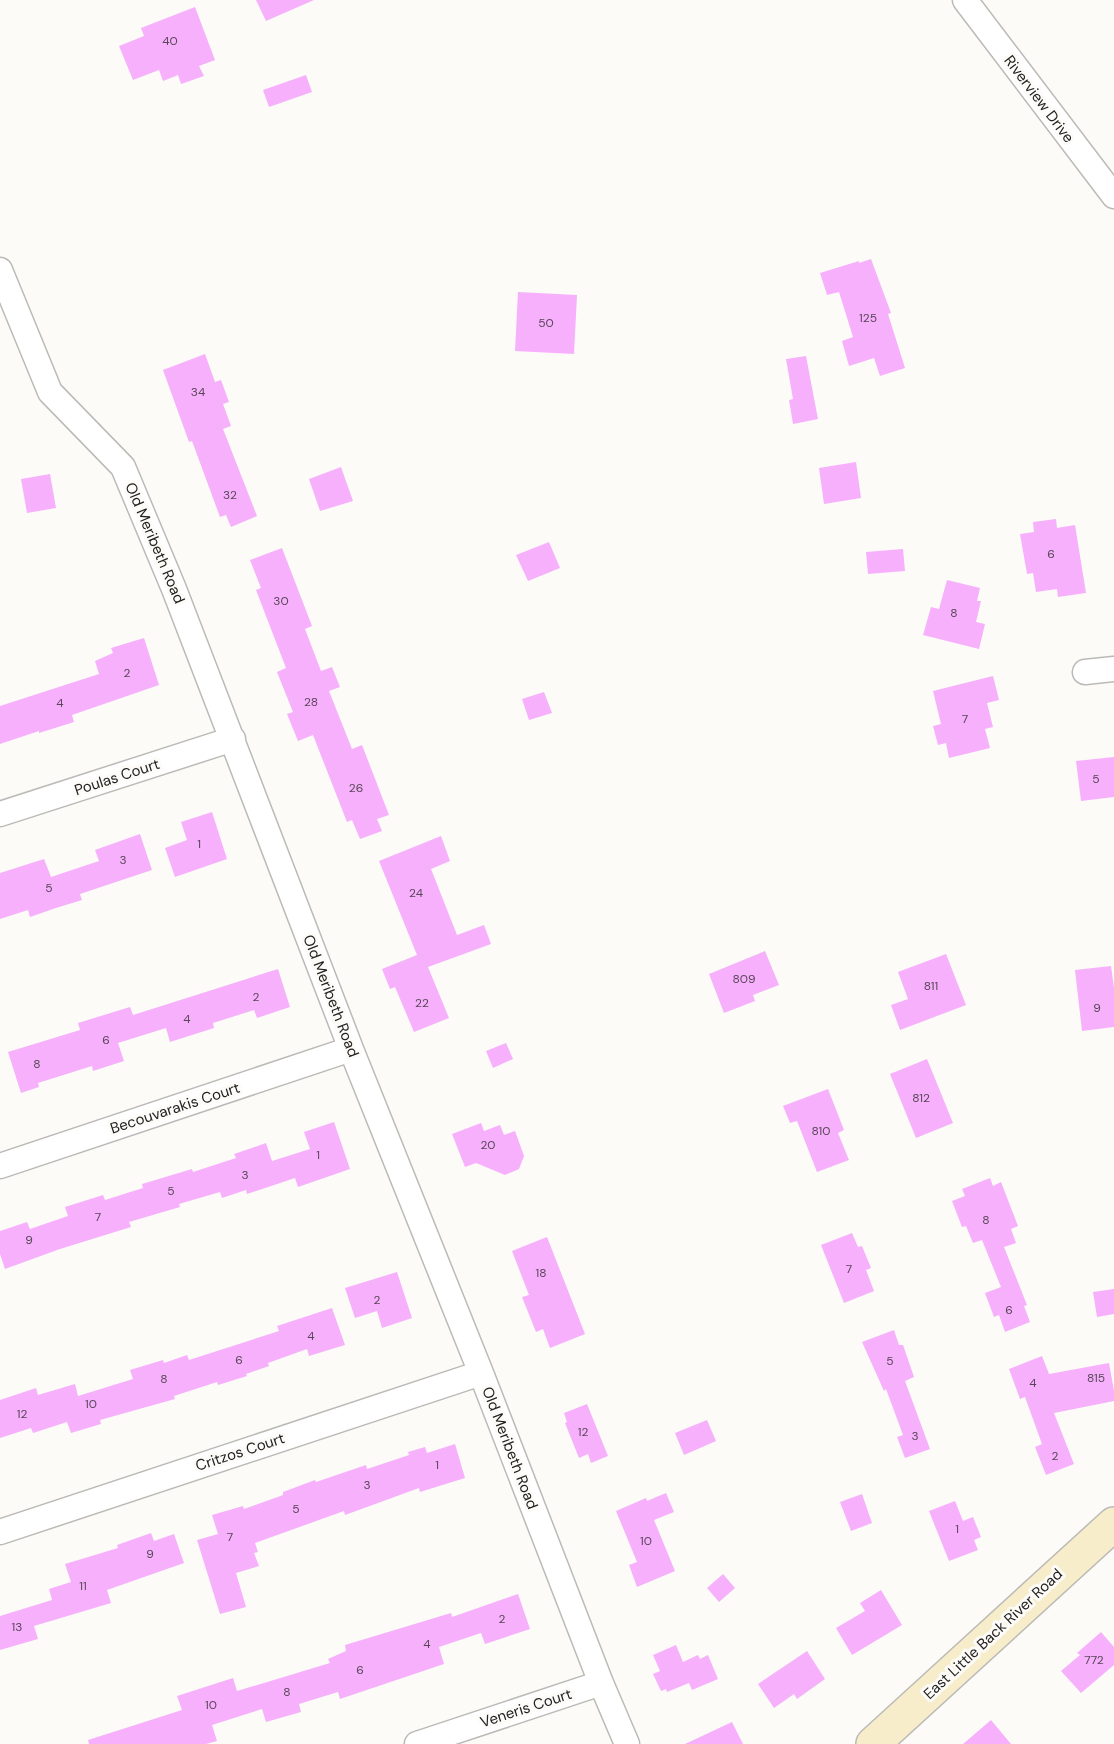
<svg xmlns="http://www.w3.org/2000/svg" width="1114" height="1744" font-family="'DM Sans',sans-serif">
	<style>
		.building { fill: #f7b0fc }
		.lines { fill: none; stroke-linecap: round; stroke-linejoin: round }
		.street-casing { stroke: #bbbab6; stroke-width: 27 }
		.secondary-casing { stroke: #bbbab6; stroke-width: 36 }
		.street { stroke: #fff; stroke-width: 24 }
		.secondary { stroke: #f7edcb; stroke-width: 33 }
		.labels { text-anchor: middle; stroke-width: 6; stroke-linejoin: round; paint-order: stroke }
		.number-label { font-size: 12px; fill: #584658 }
		.street-label { font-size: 15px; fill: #232221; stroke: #fcfbf7 }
	</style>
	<rect width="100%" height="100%" fill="#fcfbf7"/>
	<!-- building -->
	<path class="building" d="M256,0H314L266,21Z
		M195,7L215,60L199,66L204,76L181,84L178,75L163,81L159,70L133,80L119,46L144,36L141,28Z
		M306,75L312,92L269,107L263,90Z
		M871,259L891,313L888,314L905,368L880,376L874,358L849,366L842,341L853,337L839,292L827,295L820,273L859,261V263Z
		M518,292L577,295L574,354L515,351Z
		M205,354L215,382L221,380L229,402L223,404L231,426L223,429L257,516L231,527L226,515L220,517L192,441L189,442L163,370Z
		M806,356L818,419L793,424L789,400L793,399L786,359Z
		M856,462L861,498L824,504L819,468Z
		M341,467L353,501L320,511L309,479Z
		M50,474L56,508L27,513L21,479Z
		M1056,519L1057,528L1075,525L1086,593L1058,597L1057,589L1036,592L1033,573L1027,574L1020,534L1034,532L1033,522Z
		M549,542L560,568L528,581L516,555Z
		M282,548L312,626L305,629L321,671L332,667L340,687L329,691L352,749L362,745L389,815L377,819L382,831L360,839L352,820L347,822L313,735L298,741L287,714L293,712L277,672L286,668L256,590L261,588L250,560Z
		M903,549L905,571L868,574L866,552Z
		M947,580L980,588L977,601H981L976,622L985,624L979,649L923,635L931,607L939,609Z
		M144,638L159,685L72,715L74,722L39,733V731L0,744V706L99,674L95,661L113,653L111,648Z
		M993,676L999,700L987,703L993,727L985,729L990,748L949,758L946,743L938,745L933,726L941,724L933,691Z
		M544,692L552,713L529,720L522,699Z
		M1114,757V797L1081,801L1076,761Z
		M212,812L227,859L175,877L165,848L187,840L181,822Z
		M140,834L152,870L80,894L82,900L56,908L30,917L28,910L0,919V873L44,859L51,877L99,861L95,850Z
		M441,836L450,861L431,869L457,935L484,925L491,944L428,967L449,1018L414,1032L395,987L390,989L382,969L417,955L379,861Z
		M765,951L779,985L753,995L755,1001L724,1013L709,974Z
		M946,954L966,1005L900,1030L891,1005L908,999L898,972Z
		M1111,966L1114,988V1027L1082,1031L1075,970Z
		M278,969L290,1007L257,1018L254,1010L213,1023L214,1028L170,1042L166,1028L118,1043L124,1061L93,1071L92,1066L38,1083L39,1087L21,1093L8,1052L80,1030L78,1023L130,1007L133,1015Z
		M506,1043L513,1059L493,1068L486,1051Z
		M927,1059L953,1123L916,1138L890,1074Z
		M828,1089L844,1130L838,1133L849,1160L817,1172L797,1121L790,1123L783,1106Z
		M334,1122L350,1169L298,1187L295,1178L247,1194L246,1190L222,1198L220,1192L179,1204L180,1207L129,1222L131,1227L60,1249L5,1269L0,1254V1231L27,1222L30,1229L68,1216L65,1207L103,1195L105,1200L143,1188L142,1184L192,1169L193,1172L236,1158L234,1154L266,1143L272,1161L310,1149L304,1132Z
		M481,1123L484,1131L500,1125L504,1135L515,1131L524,1156L519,1169L505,1175L476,1163L465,1167L452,1134Z
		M990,1178L993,1186L1001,1182L1018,1226L1011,1229L1016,1243L1004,1247L1027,1305L1024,1306L1030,1322L1005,1332L999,1315L994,1317L985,1293L1001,1287L982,1240L973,1243L966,1226L962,1227L952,1201L965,1196L962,1189Z
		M852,1233L858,1247L862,1246L871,1268L866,1270L874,1291L844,1303L821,1245Z
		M547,1237L585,1334L550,1348L543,1329L536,1332L522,1297L529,1295L512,1251Z
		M397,1272L412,1318L382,1328L377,1311L355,1318L345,1288Z
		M1114,1289V1314L1097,1317L1093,1292Z
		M332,1308L345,1345L309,1356L307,1349L268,1363L269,1366L246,1374L247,1376L218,1385L217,1382L174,1396L175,1399L100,1420L101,1424L71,1433L67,1422L33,1433L31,1428L0,1438V1400L36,1388L38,1395L75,1384L78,1396L133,1379L130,1370L163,1360L164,1363L187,1355L189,1360L279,1331L277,1326Z
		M894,1330L899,1345H903L914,1377L905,1381L930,1449L905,1458L897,1437L903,1435L886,1389L884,1391L862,1342Z
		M1042,1356L1049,1374L1109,1363L1114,1391V1401L1054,1413L1074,1464L1046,1475L1035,1447L1042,1444L1025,1397L1020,1399L1009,1369Z
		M587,1404L608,1456L591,1463L588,1454L579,1458L565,1423L567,1422L564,1413Z
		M707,1420L716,1441L684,1455L675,1433Z
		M455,1444L465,1478L420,1492L419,1488L345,1515L344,1511L255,1543L258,1552L254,1553L259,1566L236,1573L246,1607L220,1614L197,1540L218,1534L212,1515L243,1506L244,1509L283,1495V1492L315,1480L316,1482L366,1465L367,1469L409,1455L408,1452L425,1447L427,1453Z
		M666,1493L674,1512L654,1520L675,1571L637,1587L629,1565L637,1562L616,1511L646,1498L647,1501Z
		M862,1494L872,1523L851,1531L840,1502Z
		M955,1501L963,1521L973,1517L981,1537L974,1540L978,1550L949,1561L929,1511Z
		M151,1533L154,1541L174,1534L184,1563L107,1590L111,1603L34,1626L38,1639L0,1650V1616L52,1600L49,1589L71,1582L65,1564L118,1548L117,1545Z
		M723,1574L735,1588L719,1602L707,1588Z
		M881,1590L902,1625L852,1655L836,1628L865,1611L860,1603Z
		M518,1594L530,1629L485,1644L481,1633L439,1647L444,1664L340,1699L338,1692L299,1704L301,1712L266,1722L262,1709L212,1725L217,1741L206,1744H89L88,1740L182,1710L177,1696L233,1678L237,1691L330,1663L328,1659L346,1651L345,1645L451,1613L452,1617Z
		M1101,1632L1114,1647V1665L1081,1693L1061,1671L1080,1655L1077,1653Z
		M676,1645L683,1662L698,1655L700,1659L708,1655L718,1679L692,1690L689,1683L667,1692L666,1689L661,1691L653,1674L660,1671L653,1655Z
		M807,1651L825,1679L797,1699L794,1694L774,1708L758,1684Z
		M991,1720L1011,1744H963Z
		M732,1722L743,1744H685Z"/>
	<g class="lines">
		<defs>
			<path id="street" d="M965,0L1114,196
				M0,270L50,392L123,467L174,589L351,1049L481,1373L601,1683L627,1744
				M1085,672L1114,669
				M0,814L233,739
				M0,1166L351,1049
				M0,1532L481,1373
				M417,1744L601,1683"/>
			<path id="secondary" d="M873,1744L1114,1524"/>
		</defs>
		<!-- street casing -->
		<use href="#street" class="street-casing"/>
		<!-- secondary casing -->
		<use href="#secondary" class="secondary-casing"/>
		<!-- street -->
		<use href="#street" class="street"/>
		<!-- secondary -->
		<use href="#secondary" class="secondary"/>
	</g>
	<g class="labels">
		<!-- number labels -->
		<g class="number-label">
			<text x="170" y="45">40</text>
			<text x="868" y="322">125</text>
			<text x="546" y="327">50</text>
			<text x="198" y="396">34</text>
			<text x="230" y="499">32</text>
			<text x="1051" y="558">6</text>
			<text x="281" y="605">30</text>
			<text x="954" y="617">8</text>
			<text x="127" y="677">2</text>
			<text x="311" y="706">28</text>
			<text x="60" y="707">4</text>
			<text x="965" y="723">7</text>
			<text x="1096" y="783">5</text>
			<text x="356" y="792">26</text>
			<text x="199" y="848">1</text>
			<text x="123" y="864">3</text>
			<text x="49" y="892">5</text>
			<text x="416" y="897">24</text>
			<text x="744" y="983">809</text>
			<text x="931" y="990">811</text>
			<text x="256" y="1001">2</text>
			<text x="422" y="1007">22</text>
			<text x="1097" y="1012">9</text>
			<text x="187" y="1023">4</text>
			<text x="106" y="1044">6</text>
			<text x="37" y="1068">8</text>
			<text x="921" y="1102">812</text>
			<text x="821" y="1135">810</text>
			<text x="488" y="1149">20</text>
			<text x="318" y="1159">1</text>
			<text x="245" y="1179">3</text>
			<text x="171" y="1195">5</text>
			<text x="98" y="1221">7</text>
			<text x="986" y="1224">8</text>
			<text x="29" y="1244">9</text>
			<text x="849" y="1273">7</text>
			<text x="541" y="1277">18</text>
			<text x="377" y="1304">2</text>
			<text x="1009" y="1314">6</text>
			<text x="311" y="1340">4</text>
			<text x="239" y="1364">6</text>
			<text x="890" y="1365">5</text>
			<text x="1096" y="1382">815</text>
			<text x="164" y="1383">8</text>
			<text x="1033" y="1387">4</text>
			<text x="91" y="1408">10</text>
			<text x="22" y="1418">12</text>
			<text x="583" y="1436">12</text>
			<text x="915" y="1440">3</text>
			<text x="1055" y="1460">2</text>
			<text x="437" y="1469">1</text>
			<text x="367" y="1489">3</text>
			<text x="296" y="1513">5</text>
			<text x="957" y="1533">1</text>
			<text x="230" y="1541">7</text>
			<text x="646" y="1545">10</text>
			<text x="150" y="1558">9</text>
			<text x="83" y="1590">11</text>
			<text x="502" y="1623">2</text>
			<text x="17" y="1631">13</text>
			<text x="427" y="1648">4</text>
			<text x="1094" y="1664">772</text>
			<text x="360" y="1674">6</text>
			<text x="287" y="1696">8</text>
			<text x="211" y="1709">10</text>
		</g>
		<!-- street labels -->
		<g class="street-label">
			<text transform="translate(1039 99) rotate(53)" y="5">Riverview Drive</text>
			<text transform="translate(155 543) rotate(67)" y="5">Old Meribeth Road</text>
			<text transform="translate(117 777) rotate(-18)" y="5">Poulas Court</text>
			<text transform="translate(331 996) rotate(69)" y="5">Old Meribeth Road</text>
			<text transform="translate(175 1108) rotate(-18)" y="5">Becouvarakis Court</text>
			<text transform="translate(510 1448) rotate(69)" y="5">Old Meribeth Road</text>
			<text transform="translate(240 1452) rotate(-18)" y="5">Critzos Court</text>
			<text transform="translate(993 1634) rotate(-43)" y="5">East Little Back River Road</text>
			<text transform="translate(526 1708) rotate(-18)" y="5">Veneris Court</text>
		</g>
	</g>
</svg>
